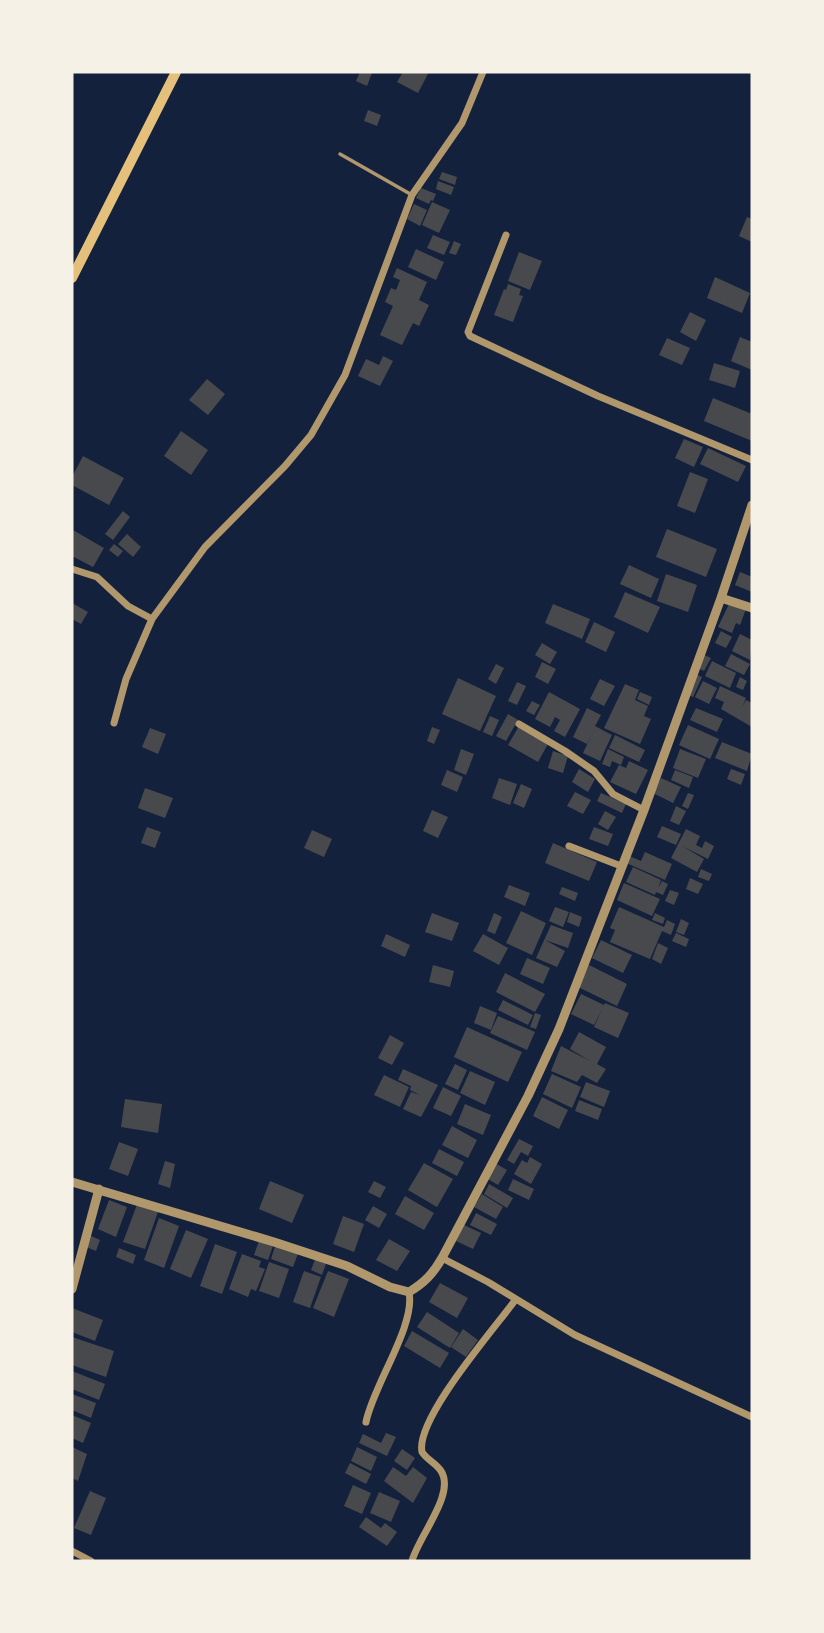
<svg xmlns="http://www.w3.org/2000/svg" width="824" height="1633" font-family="'Titillium Web',sans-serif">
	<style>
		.building { fill: #48494c }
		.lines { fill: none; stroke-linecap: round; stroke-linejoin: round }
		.service { stroke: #b1986c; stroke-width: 3.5 }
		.minor { stroke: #b1986c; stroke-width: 7 }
		.tertiary { stroke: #b1986c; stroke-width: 9 }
		.secondary { stroke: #e5c07b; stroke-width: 10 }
	</style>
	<rect width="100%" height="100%" fill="#14213d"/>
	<!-- building -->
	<path class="building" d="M360,72L372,73L367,86L356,81Z
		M403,72H429L418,93L397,82Z
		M368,110L381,115L377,126L364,121Z
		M442,172L457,177L455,185L439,179Z
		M438,181L454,187L451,195L436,189Z
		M421,188L436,194L433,201L431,200L429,204L416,198Z
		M432,202L450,210L439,233L422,225Z
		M414,204L427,210L420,226L407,219Z
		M747,217L752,219V242L739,236Z
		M433,235L450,242L444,255L427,248Z
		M454,241L461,244L456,255L449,253Z
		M416,249L444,262L436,280L408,267Z
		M519,252L542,261L530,290L508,281Z
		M397,268L427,282L419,300L429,305L419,326L413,323L402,345L380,335L393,306L385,302L391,288L396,290L400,280L393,277Z
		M715,277L750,293L742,313L707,298Z
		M508,284L521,289L519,295L523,296L513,322L494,315L504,289L506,290Z
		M690,312L706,320L696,341L680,332Z
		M740,337L752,342V370L731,361Z
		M667,338L690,348L682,365L659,355Z
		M383,356L393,361L380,386L358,376L366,359L379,365Z
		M714,363L740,371L735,388L709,380Z
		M207,379L225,394L208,415L189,400Z
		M713,398L752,414V441L704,421Z
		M181,431L208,450L191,475L164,456Z
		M684,439L703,447L694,467L675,458Z
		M708,448L746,466L738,482L700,464Z
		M83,456L124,478L109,505L72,485V477Z
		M690,472L708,479L695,513L677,506Z
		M123,511L130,517L113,540L105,534Z
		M667,529L717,549L706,577L656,557Z
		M73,530L104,548L93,567L72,556Z
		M127,534L141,547L133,557L118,544Z
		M114,544L123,551L118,557L109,550Z
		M629,565L659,579L651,598L620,584Z
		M740,572L752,577V592L735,585Z
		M666,574L697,585L688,612L657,601Z
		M625,592L660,607L648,633L614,617Z
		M730,602L746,609L740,625L736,623L732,633L718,627Z
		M72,603L88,612L81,624L72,619Z
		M553,604L590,619L582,639L545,623Z
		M594,622L615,632L606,652L585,642Z
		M721,631L732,637L726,648L715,643Z
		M740,634L752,640L750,660L732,651Z
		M542,643L557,652L550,664L535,655Z
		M702,654L711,658L704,671L696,667Z
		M731,654L750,664L744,675L725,666Z
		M712,661L736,673L730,688L705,676Z
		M542,662L556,669L548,684L535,677Z
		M496,664L504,668L496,684L488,679Z
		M695,674L702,677L693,697L686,694Z
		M740,677L747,681L743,690L736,687Z
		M458,678L496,696L480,731L442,714Z
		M600,679L615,686L604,706L590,699Z
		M703,681L717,688L709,704L695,697Z
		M517,682L526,686L517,705L508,701Z
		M625,684L639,690L635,700L648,706L644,716L651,719L640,744L604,728Z
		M720,686L746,698L742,707L746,700L752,703V727L721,709L724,702L715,698Z
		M549,692L580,709L565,737L554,731L560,720L555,717L550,727L535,719Z
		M640,692L652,697L649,705L637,699Z
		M532,701L540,705L534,715L526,711Z
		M587,708L601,715L595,726L612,735L600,761L583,753L593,732L587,744L573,737Z
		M696,708L723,719L717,732L690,720Z
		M508,714L518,720L506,741L496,736Z
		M490,716L499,720L492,736L483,732Z
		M688,725L719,739L710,759L679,745Z
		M519,726L549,742L538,762L508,745Z
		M432,727L440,730L434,744L427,741Z
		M150,728L166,734L158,754L142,747Z
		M615,735L645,750L639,762L609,748Z
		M722,742L752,754L747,771L715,758Z
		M461,749L474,754L466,775L454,770Z
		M608,749L624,757L621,765L612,761L610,767L602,764Z
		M680,749L706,759L698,778L673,768Z
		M553,751L568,756L563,773L548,768Z
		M629,761L648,770L636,794L610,782L619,765L626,768Z
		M579,769L595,779L588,792L572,782Z
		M731,769L745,774L741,785L727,779Z
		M447,770L463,777L457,792L441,785Z
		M675,770L693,777L689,788L671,780Z
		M499,778L517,784L510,805L492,798Z
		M661,778L681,787L673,803L653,793Z
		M521,784L532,789L524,808L513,803Z
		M145,788L173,798L165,818L138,808Z
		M575,792L591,800L583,814L567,806Z
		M601,793L626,804L622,813L597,801Z
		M688,793L694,795L688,809L682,806Z
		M676,806L686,811L679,825L670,821Z
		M432,810L448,817L438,838L423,831Z
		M605,811L616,817L608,830L598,824Z
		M662,826L681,834L676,845L657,837Z
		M147,827L161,832L155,848L141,843Z
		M594,827L613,834L608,846L589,839Z
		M686,829L700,836L696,845L702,848L705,841L714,846L708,859L682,846L704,859L697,872L671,858Z
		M312,830L332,839L324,857L304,848Z
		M553,843L597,862L589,881L545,863Z
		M645,852L672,864L665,880L624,862L627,855L641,861Z
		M633,867L661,880L658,888L662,881L668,884L663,895L656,892L655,895L626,882Z
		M701,869L712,874L709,881L698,877Z
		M690,878L703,884L698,894L686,889Z
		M624,883L660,899L652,916L617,900Z
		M509,885L530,893L525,906L504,897Z
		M562,887L578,893L575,901L559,894Z
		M670,890L679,893L674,905L665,901Z
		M555,907L569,912L563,927L549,921Z
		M619,907L664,927L667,920L675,924L671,935L662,931L650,959L610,942L615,930L610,928Z
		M521,911L546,923L532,955L506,943Z
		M570,912L582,917L579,927L567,922Z
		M432,913L459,923L452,941L425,932Z
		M494,913L502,917L495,934L487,931Z
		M655,913L665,918L663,924L652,920Z
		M681,919L689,923L684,935L676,932Z
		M551,925L573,933L568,948L545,940L565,951L557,967L536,958Z
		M676,933L689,939L686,947L672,941Z
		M386,934L410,945L405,957L381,946Z
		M483,934L508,948L499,965L473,951Z
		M601,940L632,955L623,973L592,958Z
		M658,943L668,948L661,964L652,959Z
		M527,958L550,968L543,984L520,974Z
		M433,965L454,971L450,987L429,982Z
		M589,965L627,984L617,1006L578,987Z
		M505,973L545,994L535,1012L496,992Z
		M581,994L604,1005L605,1003L629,1013L618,1038L594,1027L602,1009L594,1025L571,1014Z
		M503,1000L533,1015L528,1025L498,1010Z
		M480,1006L497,1013L491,1030L474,1023Z
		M535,1013L541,1015L536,1029L530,1027Z
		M498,1016L535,1032L527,1050L490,1033Z
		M467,1027L522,1052L508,1082L454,1057Z
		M579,1032L606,1047L597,1064L606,1069L597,1083L582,1075L577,1082L551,1071L561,1046L590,1061L570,1049Z
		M390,1035L404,1043L392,1065L378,1058Z
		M455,1064L467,1070L458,1090L445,1084Z
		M403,1069L438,1085L421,1117L403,1109L411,1092L420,1095L410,1090L411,1086L398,1080Z
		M470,1071L495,1082L485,1105L460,1093Z
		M552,1074L581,1087L572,1108L543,1094Z
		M384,1075L409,1087L400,1107L374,1095Z
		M586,1082L610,1091L604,1107L580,1097Z
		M443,1087L461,1096L451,1116L433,1108Z
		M542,1097L568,1110L559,1129L533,1116Z
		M125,1099L162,1104L158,1133L121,1127Z
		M579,1100L602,1109L598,1120L575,1111Z
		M465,1104L491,1115L483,1135L457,1124Z
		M452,1126L477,1140L468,1158L442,1145Z
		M519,1139L533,1146L528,1156L521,1152L514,1164L507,1160Z
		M119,1142L138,1149L128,1176L109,1169Z
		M439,1149L464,1162L457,1176L432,1163Z
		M530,1157L542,1164L531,1184L514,1174L522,1160L527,1163Z
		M165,1161L175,1164L170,1188L158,1184Z
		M424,1163L453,1179L437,1207L408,1190Z
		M495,1163L507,1170L498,1185L486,1178Z
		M513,1179L534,1189L529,1200L508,1190Z
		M270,1181L304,1195L292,1223L259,1209Z
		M374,1181L386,1187L380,1198L368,1192Z
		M489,1184L513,1198L507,1208L484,1194Z
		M482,1194L503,1207L496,1219L474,1207Z
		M405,1196L434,1213L424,1230L395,1214Z
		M109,1200L127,1207L116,1237L98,1229Z
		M138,1202L159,1209L145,1249L123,1242Z
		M373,1206L387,1214L379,1228L365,1220Z
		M476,1213L497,1224L491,1235L470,1225Z
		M343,1216L364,1224L354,1252L333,1244Z
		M159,1218L179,1226L164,1268L144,1260Z
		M464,1225L481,1233L473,1249L456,1241Z
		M186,1230L208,1239L191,1278L170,1269Z
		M89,1235L100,1240L96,1251L84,1246Z
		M260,1238L274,1243L268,1260L254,1255Z
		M389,1239L410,1251L397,1271L376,1260Z
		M276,1243L299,1251L293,1267L271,1259Z
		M215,1244L237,1252L222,1294L200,1286Z
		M119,1248L136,1255L133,1264L116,1257Z
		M242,1254L261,1261L259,1267L265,1269L256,1291L251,1289L248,1297L229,1289Z
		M316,1257L327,1261L322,1275L311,1270Z
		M269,1262L289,1269L279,1298L259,1291Z
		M304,1271L321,1277L310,1308L293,1302Z
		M328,1271L349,1279L334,1317L313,1308Z
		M440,1283L468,1298L457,1318L429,1302Z
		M72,1308L103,1320L95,1341L72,1332Z
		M427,1312L459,1333L450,1348L417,1327Z
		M463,1329L478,1340L466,1357L451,1347Z
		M412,1331L449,1353L440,1368L404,1346Z
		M72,1337L114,1351L106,1377L72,1365Z
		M72,1371L105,1384L99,1400L72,1389Z
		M72,1394L96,1403L91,1418L72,1410Z
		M72,1415L91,1423L83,1443L72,1438Z
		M386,1433L396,1437L387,1456L359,1443L363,1434L381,1443Z
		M72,1447L87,1454L78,1481L72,1478Z
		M357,1447L377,1457L371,1471L351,1461Z
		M402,1449L415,1458L407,1470L394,1461Z
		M350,1463L371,1474L366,1484L345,1473Z
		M393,1467L406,1476L413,1467L427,1478L413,1503L384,1481Z
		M353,1485L371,1493L362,1514L344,1506Z
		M90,1491L106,1498L91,1535L74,1528Z
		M379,1492L400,1501L391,1522L370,1513Z
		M366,1517L381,1528L385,1523L397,1532L387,1546L359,1527Z"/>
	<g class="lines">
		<!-- service -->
		<path class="service" d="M340,154L412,195"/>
		<!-- minor -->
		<path class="minor" d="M506,235L468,332L470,336L598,396L752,460
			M72,569L97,577L128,606L152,619
			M114,723L126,679L152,619L205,547L285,466L311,435L345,375L412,195L462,123L483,72
			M519,724L565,751L594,771L613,794L644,810
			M569,846L621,866
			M442,1258L488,1282L575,1335L752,1417
			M366,1422C373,1386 416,1325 409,1292
			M72,1551L91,1561
			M412,1561C418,1537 456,1494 441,1471C436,1463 427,1460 422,1452C415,1419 495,1328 516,1299"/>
		<!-- tertiary -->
		<path class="tertiary" d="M752,505L721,598L752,608
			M72,1182L274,1242L347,1266L390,1287L409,1292C424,1283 433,1274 442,1258L528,1096L559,1029L644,810L721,598
			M72,1289L99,1189"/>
		<!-- secondary -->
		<path class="secondary" d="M72,278L176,72"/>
	</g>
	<!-- border -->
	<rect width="824" height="1633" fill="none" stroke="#f6f1e7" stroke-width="147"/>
</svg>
